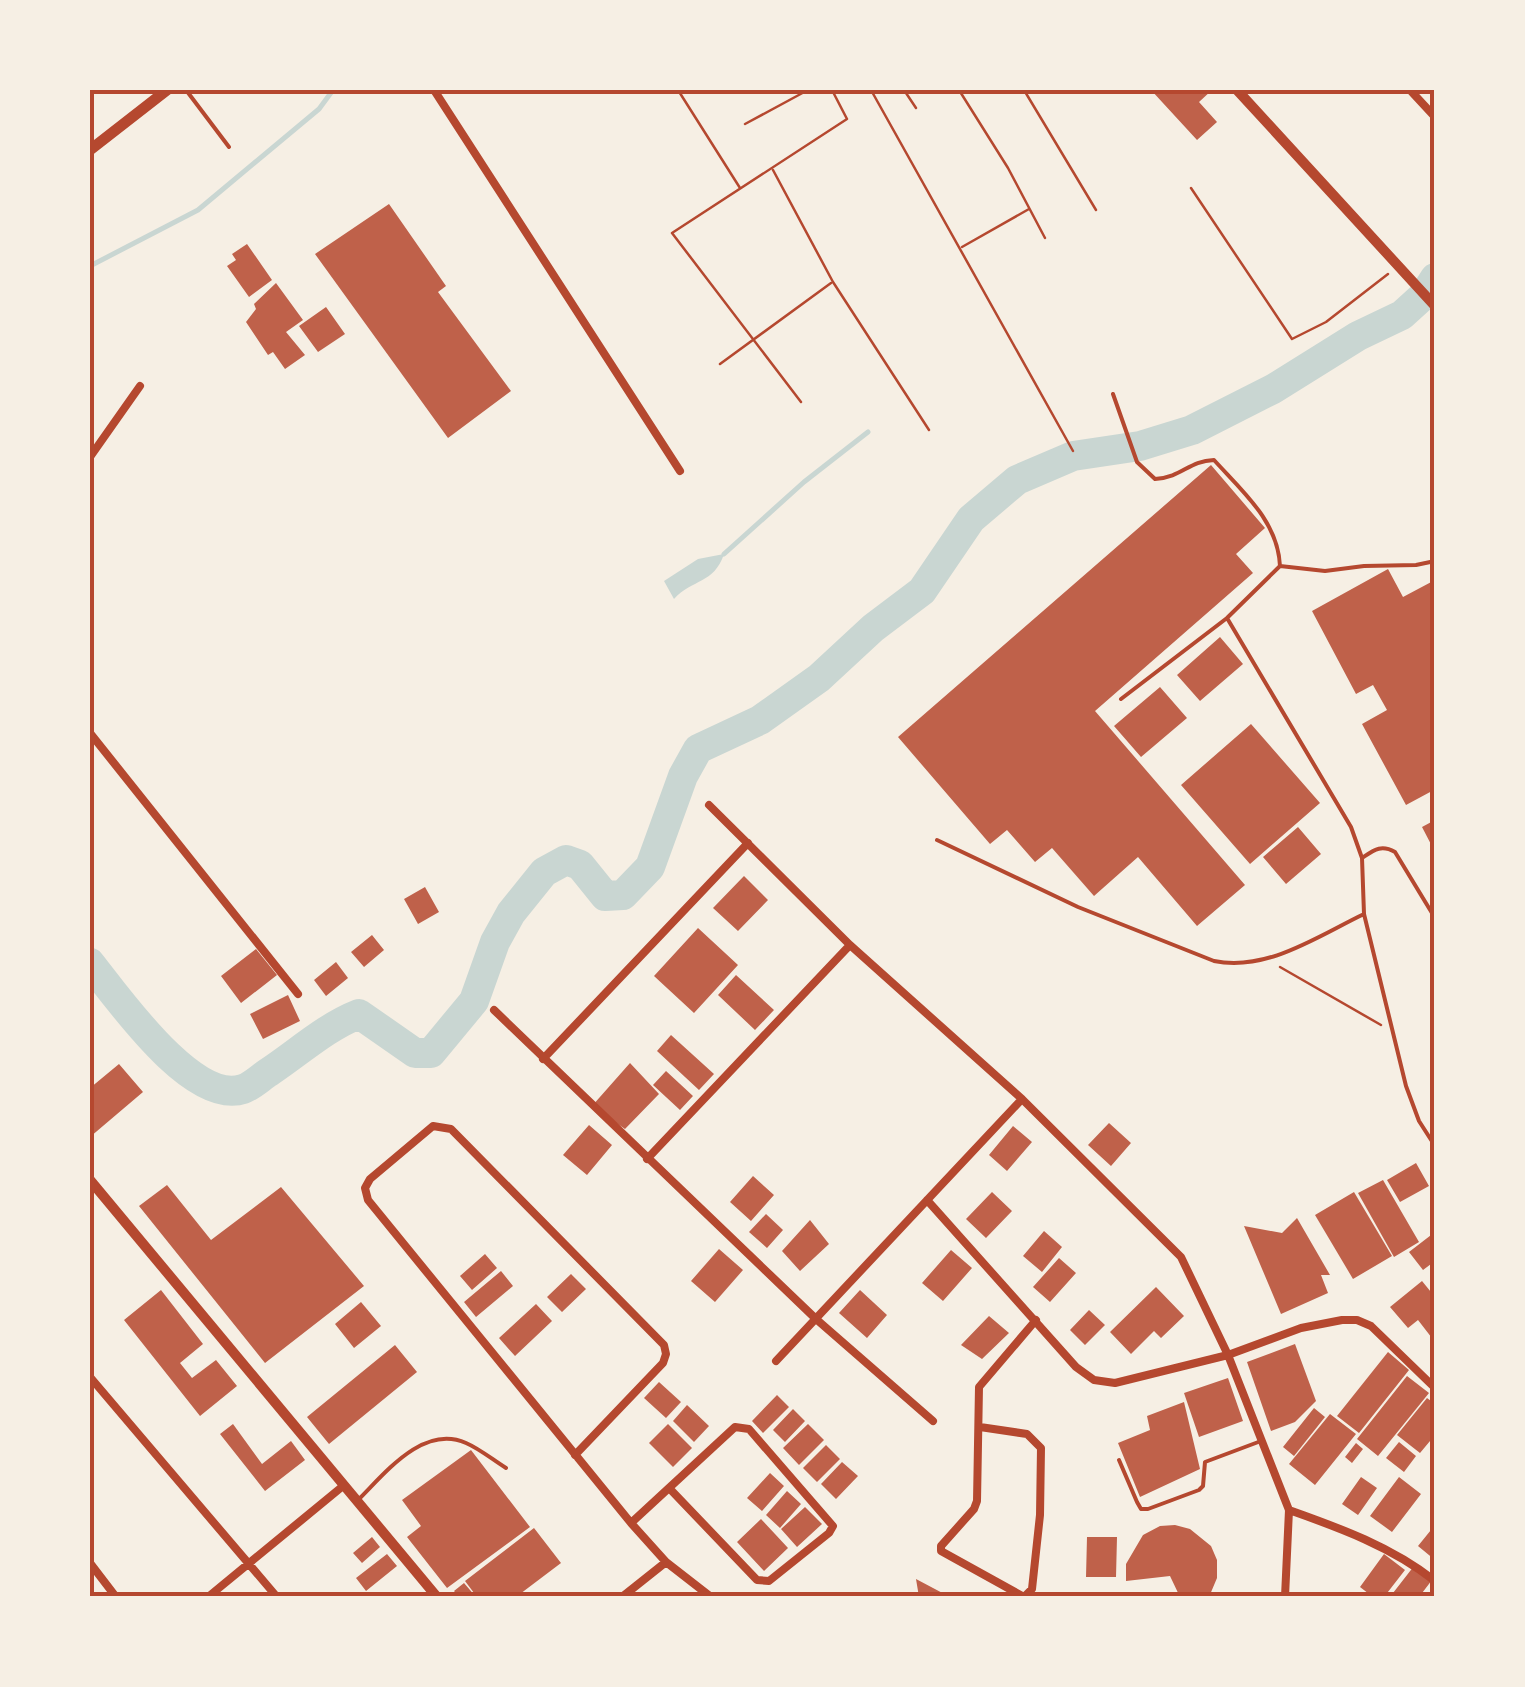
<svg xmlns="http://www.w3.org/2000/svg" width="1525" height="1687" font-family="Signika,sans-serif">
	<style>
		.water { fill: #c9d6d2 }
		.lines { fill: none; stroke-linecap: round; stroke-linejoin: round }
		.stream { stroke: #c9d6d2; stroke-width: 5 }
		.river { stroke: #c9d6d2; stroke-width: 30 }
		.building { fill: #bf614a }
		.path { stroke: #b5482f; stroke-width: 2.5 }
		.service { stroke: #b5482f; stroke-width: 4 }
		.minor { stroke: #b5482f; stroke-width: 8 }
		.tertiary { stroke: #b5482f; stroke-width: 10 }
		.secondary { stroke: #b5482f; stroke-width: 11 }
		.neatline { fill: none; stroke: #b5482f; stroke-width: 4 }
	</style>
	<rect width="100%" height="100%" fill="#f6efe4"/>
	<!-- water -->
	<path class="water" d="M724,554C714,584 692,579 674,599L664,581L698,559Z"/>
	<g class="lines">
		<!-- stream -->
		<path class="stream" d="M90,266L198,210L319,109L333,90
			M724,554L804,482L868,432"/>
		<!-- river -->
		<path class="river" d="M90,963C118,998 193,1106 243,1089C252,1086 261,1077 269,1072C299,1052 326,1027 359,1014L415,1053H431L474,1001L495,942L511,913L544,872L566,860L580,865L605,896L623,895L650,867L683,776L698,749L760,720L819,678L873,628L922,591L971,519L1017,480L1073,456L1140,446L1192,430L1273,389L1358,336L1402,315L1424,295L1435,278"/>
	</g>
	<!-- building -->
	<path class="building" d="M1151,90H1212L1199,102L1217,122L1197,140Z
		M389,204L446,286L438,292L511,391L448,438L315,254Z
		M247,244L272,280L249,297L227,266L236,260L232,254Z
		M276,283L303,320L286,332L305,355L285,369L273,352L268,355L246,322L256,309L254,304Z
		M326,307L345,334L318,352L299,326Z
		M1211,465L1265,528L1236,554L1253,573L1095,711L1245,885L1197,926L1138,857L1094,896L1052,848L1035,862L1007,830L990,844L898,737Z
		M1388,569L1403,597L1435,580V796L1432,791L1406,805L1362,724L1387,710L1373,685L1356,694L1312,611Z
		M1220,637L1243,664L1200,701L1177,675Z
		M1160,687L1187,718L1141,757L1114,726Z
		M1251,724L1320,803L1250,864L1181,785Z
		M1435,820V852L1422,827Z
		M1298,827L1321,854L1286,884L1263,857Z
		M744,876L768,900L738,931L713,908Z
		M425,887L439,912L418,924L404,899Z
		M698,928L738,965L694,1013L654,976Z
		M372,935L384,950L364,967L351,952Z
		M256,949L277,975L241,1003L221,976Z
		M336,962L348,978L326,996L314,980Z
		M736,975L774,1010L755,1030L718,995Z
		M288,995L300,1021L263,1039L250,1014Z
		M671,1035L714,1074L699,1090L657,1051Z
		M630,1063L659,1094L625,1129L592,1106Z
		M119,1064L143,1092L90,1137V1088Z
		M666,1071L693,1096L680,1110L653,1085Z
		M1109,1123L1131,1143L1111,1166L1088,1145Z
		M589,1125L612,1145L587,1175L563,1155Z
		M1013,1126L1032,1142L1007,1171L989,1155Z
		M1416,1163L1429,1186L1400,1202L1387,1180Z
		M753,1176L774,1195L751,1221L730,1202Z
		M1383,1180L1419,1242L1394,1257L1358,1193Z
		M167,1185L211,1240L281,1187L364,1286L265,1363L139,1206Z
		M992,1192L1012,1211L986,1238L966,1219Z
		M1354,1192L1392,1256L1353,1279L1315,1215Z
		M766,1214L783,1230L767,1248L749,1232Z
		M1297,1218L1330,1275H1321L1328,1293L1281,1314L1244,1226L1282,1233Z
		M810,1220L829,1244L800,1271L782,1251Z
		M1044,1231L1062,1247L1042,1272L1023,1256Z
		M1435,1232V1261L1423,1270L1409,1252Z
		M719,1249L743,1270L715,1302L691,1281Z
		M951,1250L972,1268L943,1301L922,1283Z
		M485,1254L497,1268L472,1290L460,1276Z
		M1059,1258L1076,1273L1050,1302L1033,1287Z
		M501,1271L513,1286L476,1317L464,1302Z
		M571,1274L586,1289L562,1312L547,1297Z
		M1422,1281L1435,1297V1342L1418,1320L1408,1328L1390,1307Z
		M1156,1287L1184,1316L1161,1338L1154,1331L1131,1354L1110,1332Z
		M161,1290L203,1344L180,1363L192,1378L216,1360L237,1386L200,1416L124,1320Z
		M860,1290L887,1315L867,1338L839,1313Z
		M361,1302L381,1326L354,1348L335,1324Z
		M536,1304L552,1321L515,1356L499,1338Z
		M1089,1310L1105,1325L1085,1345L1070,1330Z
		M989,1316L1009,1333L982,1359L961,1345Z
		M1295,1344L1316,1401L1295,1422L1271,1431L1247,1362Z
		M395,1345L417,1372L329,1444L307,1417Z
		M1388,1352L1409,1370L1359,1433L1337,1416Z
		M1407,1376L1429,1393L1378,1456L1357,1439Z
		M1228,1378L1243,1421L1199,1437L1184,1393Z
		M659,1382L681,1402L666,1418L644,1398Z
		M777,1395L789,1407L763,1433L752,1421Z
		M1427,1398L1435,1404V1435L1420,1453L1397,1435Z
		M1184,1402L1200,1469L1140,1497L1118,1443L1150,1430L1147,1416Z
		M687,1405L709,1426L694,1442L673,1421Z
		M1314,1408L1325,1417L1294,1456L1283,1447Z
		M793,1409L805,1421L785,1442L773,1430Z
		M1330,1414L1356,1434L1315,1485L1289,1464Z
		M233,1424L262,1464L291,1441L305,1460L265,1491L220,1434Z
		M668,1424L692,1448L673,1467L649,1443Z
		M808,1424L824,1440L799,1465L783,1448Z
		M1399,1442L1416,1456L1404,1472L1386,1458Z
		M1356,1443L1363,1449L1352,1463L1345,1457Z
		M826,1445L840,1459L817,1482L803,1468Z
		M471,1450L530,1527L447,1588L407,1537L421,1526L402,1500Z
		M842,1462L858,1476L836,1499L821,1484Z
		M770,1473L784,1486L762,1511L747,1498Z
		M1361,1477L1377,1488L1358,1515L1342,1504Z
		M1399,1477L1421,1494L1392,1532L1370,1516Z
		M787,1491L801,1504L780,1528L766,1515Z
		M805,1507L822,1524L797,1547L781,1529Z
		M761,1519L775,1534L773,1536L775,1534L788,1548L764,1571L737,1542Z
		M1175,1525L1190,1529L1211,1546L1217,1560V1578L1209,1597H1180L1170,1576L1126,1581V1564L1143,1535L1160,1526Z
		M1435,1525V1560L1418,1546Z
		M534,1528L561,1563L516,1597H477L465,1581Z
		M372,1537L380,1547L362,1563L353,1553Z
		M1087,1537H1117L1116,1577H1086Z
		M387,1554L397,1566L366,1591L356,1578Z
		M1384,1554L1405,1570L1384,1597H1373L1360,1587Z
		M1414,1566L1432,1580L1419,1597H1398L1393,1593Z
		M916,1579L950,1597H919Z
		M464,1583L476,1597H459L454,1591Z"/>
	<g class="lines">
		<!-- path -->
		<path class="path" d="M678,90L740,188
			M871,90L1073,451
			M904,90L916,108
			M959,90L1008,168L1045,238
			M1024,90L1096,210
			M745,124L808,90
			M773,170L833,282L929,430
			M1191,188L1292,339L1326,322L1388,274
			M962,247L1029,209
			M720,364L831,283
			M801,402L672,233L847,119L832,90
			M1280,967L1381,1025"/>
		<!-- service -->
		<path class="service" d="M186,90L229,147
			M1113,394L1137,462L1155,479C1183,477 1188,461 1214,460C1242,491 1278,521 1280,566
			M1227,618L1351,827L1362,858L1364,914L1406,1086L1419,1121L1435,1146
			M1121,699L1227,618L1280,566L1325,571L1364,566L1416,565L1435,561
			M937,840L1078,907L1214,961C1267,972 1318,936 1364,914
			M1362,858C1374,850 1381,844 1395,852L1435,918
			M1119,1460L1137,1502L1141,1509H1148L1199,1490L1203,1486L1205,1462L1261,1441
			M360,1498C386,1472 424,1424 466,1443C480,1449 493,1460 506,1468"/>
		<!-- minor -->
		<path class="minor" d="M434,90L680,471
			M1410,90L1435,117
			M90,457L140,386
			M90,733L298,994
			M709,805L850,945L1022,1099L1181,1257L1228,1355L1289,1510L1285,1597
			M494,1010L816,1319L933,1421
			M543,1059L748,843
			M647,1159L850,945
			M927,1200L1076,1367L1094,1380L1115,1383L1228,1355L1301,1328L1342,1320H1357L1371,1326L1435,1388
			M776,1361L1022,1099
			M90,1377L277,1597
			M980,1427L1027,1434L1041,1448L1040,1515L1032,1589L1024,1597L941,1551V1546L974,1509L977,1501L979,1387L1036,1320
			M575,1455L663,1363L666,1354L664,1345L451,1129L433,1126L370,1179L365,1188L368,1200L631,1523L666,1562L711,1597
			M1289,1510C1340,1528 1392,1547 1435,1581
			M631,1523L735,1427L749,1429L833,1526L829,1533L769,1581L757,1580L670,1489
			M90,1563L116,1597
			M208,1597L343,1486
			M622,1597L666,1562"/>
		<!-- tertiary -->
		<path class="tertiary" d="M1237,90L1435,306
			M90,1180L437,1597"/>
		<!-- secondary -->
		<path class="secondary" d="M90,150L167,90"/>
	</g>
	<!-- border -->
	<rect width="1525" height="1687" fill="none" stroke="#f6efe4" stroke-width="185"/>
	<rect x="92" y="92" width="1340" height="1502" class="neatline"/>
</svg>
